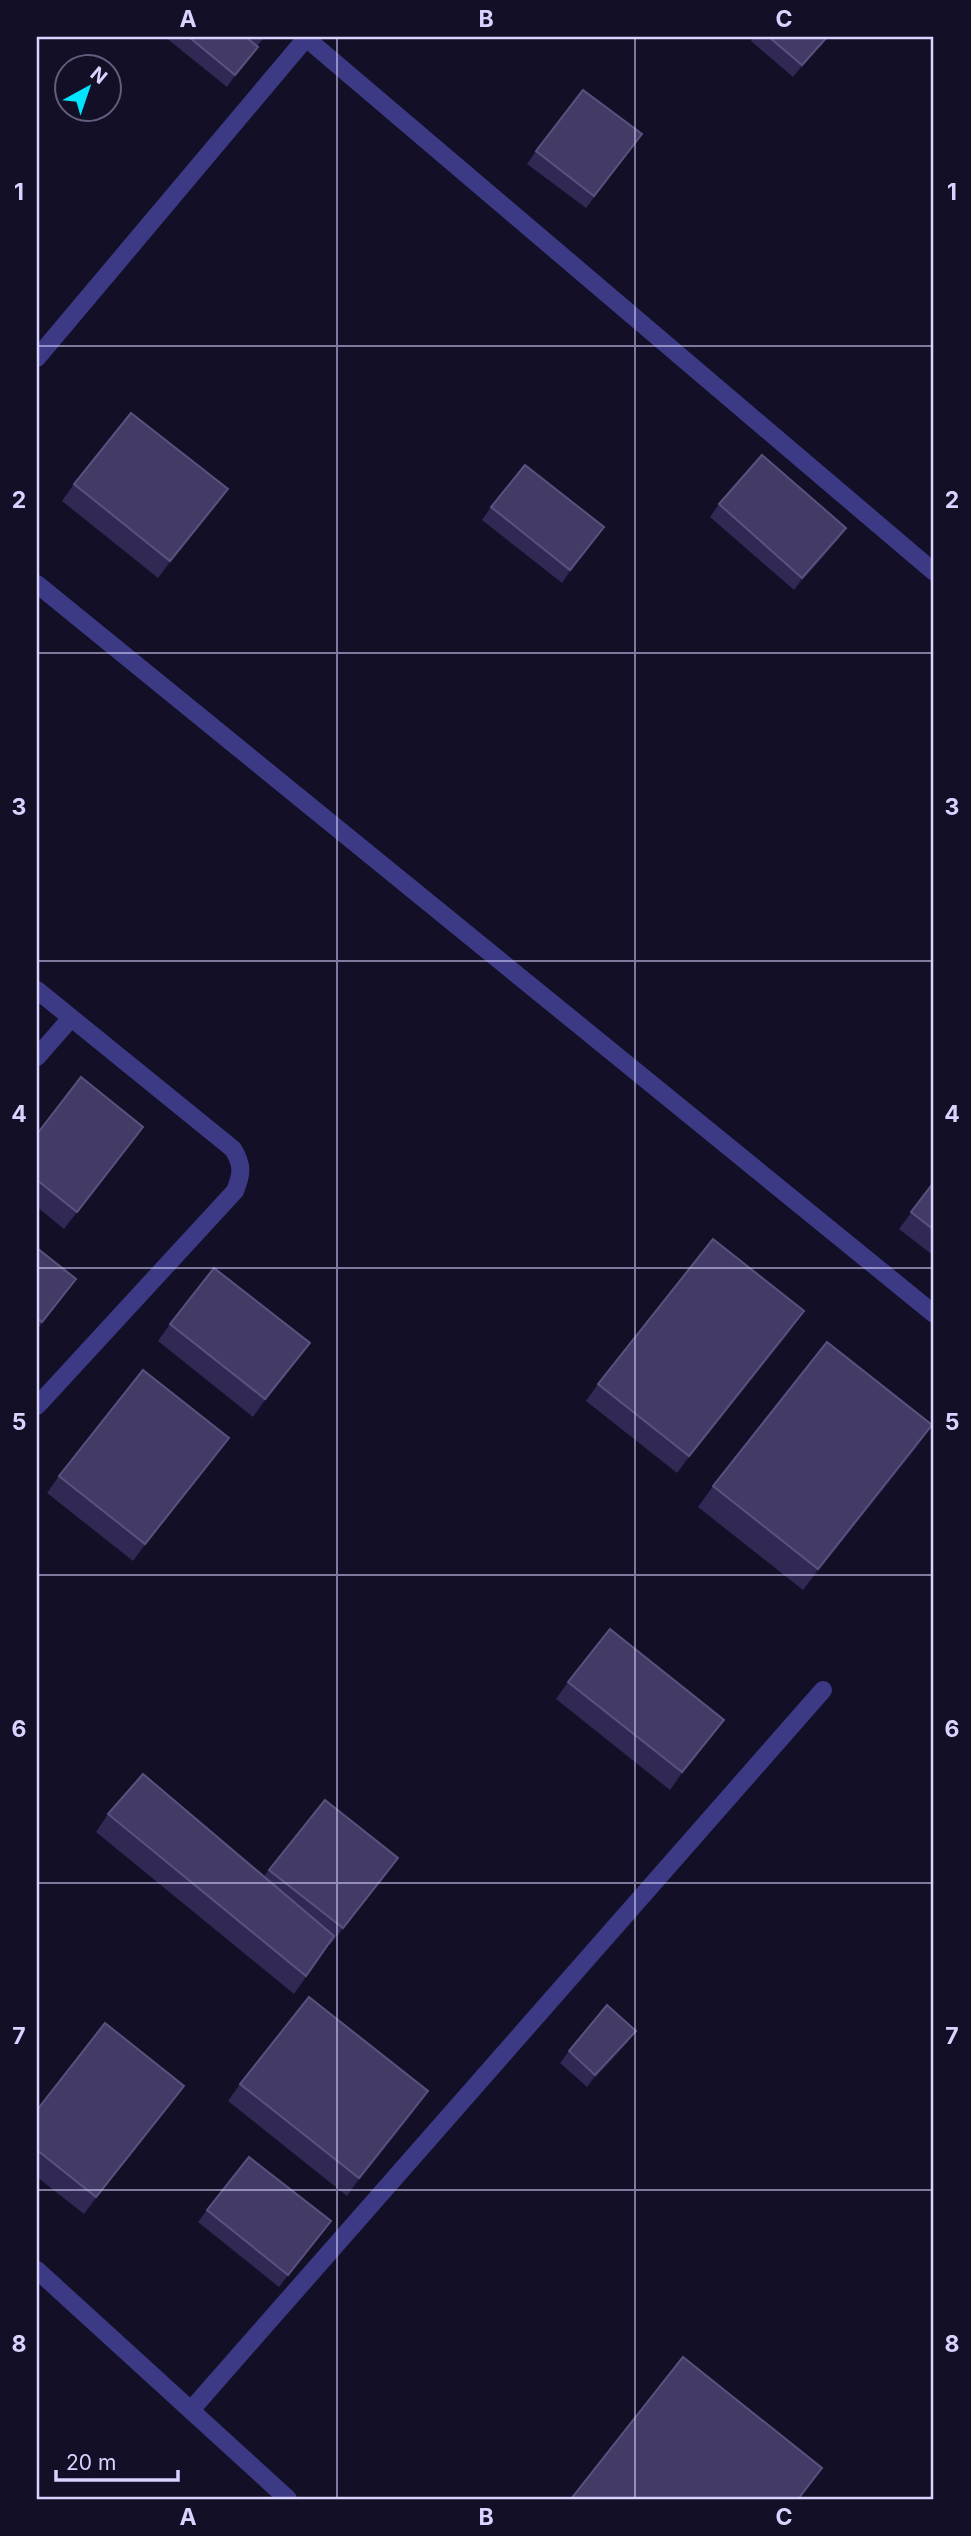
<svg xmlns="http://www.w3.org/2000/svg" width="971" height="2536" font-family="Inter,sans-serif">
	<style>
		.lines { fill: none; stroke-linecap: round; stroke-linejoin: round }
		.minor { stroke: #3d3a85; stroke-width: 18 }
		.wall { fill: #312854 }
		.shaded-wall { fill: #1d163a }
		.building { fill: #433a66; stroke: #5a527e; stroke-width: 2 }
		.grid { fill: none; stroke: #d9d4ff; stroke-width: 2; stroke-opacity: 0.55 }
		.neatline { fill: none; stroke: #d9d4ff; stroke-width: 2.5 }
		.grid-label { font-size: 23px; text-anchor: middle; font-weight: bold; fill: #d9d4ff }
	</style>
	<rect width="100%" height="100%" fill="#130f26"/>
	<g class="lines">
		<!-- minor -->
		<path class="minor" d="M306,38L934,572
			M37,358L307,37
			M37,584L934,1314
			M37,990L233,1149C243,1165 242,1174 235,1191L37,1406
			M37,1057L71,1018
			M37,2270L288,2499
			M191,2410L823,1690"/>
	</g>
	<!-- wall -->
	<path class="wall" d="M165,37H265L257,46L249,59L227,87Z
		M753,37H829L793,77L751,41Z
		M642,134L586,208L527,164L536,151Z
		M74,484L215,506L158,578L62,501Z
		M719,504L846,528L837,541L794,590L710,517Z
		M491,507L595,540L562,583L482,520Z
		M37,1134L131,1144L64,1229L37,1207Z
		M934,1182V1256L899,1229Z
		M37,1248L76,1279L37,1330Z
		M170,1324L310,1343L297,1360L253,1417L158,1341Z
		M792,1329L677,1473L586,1401L598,1384Z
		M917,1447L803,1590L698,1507L713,1486Z
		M217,1455L133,1561L47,1493L59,1476Z
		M568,1682L724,1720L670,1790L556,1699Z
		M108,1814L264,1876L269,1870L386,1875L330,1945L329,1944L294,1994L96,1832Z
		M627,2043L587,2087L560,2063L569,2051Z
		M240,2084L416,2109L347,2196L228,2101Z
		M172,2103L84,2214L37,2177V2110Z
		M207,2210L331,2221L279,2287L198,2222Z"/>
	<!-- shaded-wall -->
	<path class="shaded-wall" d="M827,37H829L793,77L802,65Z
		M258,47L249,59L227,87L235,75Z
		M228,489L215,506L158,578L170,561Z
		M604,527L595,540L562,583L570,570Z
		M846,528L837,541L794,590L802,578Z
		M143,1127L131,1144L64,1229L77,1212Z
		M76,1279L68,1291L37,1330L42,1322Z
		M804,1311L792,1329L677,1473L689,1456Z
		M310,1343L297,1360L253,1417L265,1399Z
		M932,1425L917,1447L803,1590L818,1569Z
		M229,1438L217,1455L133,1561L145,1544Z
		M724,1720L711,1737L670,1790L682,1772Z
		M398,1858L386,1875L330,1945L343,1928Z
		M636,2031L627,2043L587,2087L595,2075Z
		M184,2086L172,2103L84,2214L96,2197Z
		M428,2091L416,2109L347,2196L359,2178Z
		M331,2221L322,2234L279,2287L288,2275Z
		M822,2468L807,2489L800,2499H798Z"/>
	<!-- building -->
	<path class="building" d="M189,37H246L258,47L235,75Z
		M769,37H827L802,65Z
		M583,90L642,134L594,196L536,151Z
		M131,413L228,489L170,561L74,484Z
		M762,455L846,528L802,578L719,504Z
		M525,465L604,527L570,570L491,507Z
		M81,1077L143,1127L77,1212L37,1180V1134Z
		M934,1182V1230L911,1212Z
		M713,1239L804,1311L689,1456L598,1384Z
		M37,1248L76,1279L42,1322L37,1318Z
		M214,1268L310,1343L265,1399L170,1324Z
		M827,1342L932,1425L818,1569L713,1486Z
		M143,1370L229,1438L145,1544L59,1476Z
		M610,1629L724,1720L682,1772L568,1682Z
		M143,1774L334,1936L306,1976L108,1814Z
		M325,1800L398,1858L343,1928L269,1870Z
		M309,1997L428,2091L359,2178L240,2084Z
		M607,2005L636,2031L595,2075L569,2051Z
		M105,2023L184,2086L96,2197L37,2150V2110Z
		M249,2157L331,2221L288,2275L207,2210Z
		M683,2357L822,2468L798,2499H571Z"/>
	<!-- grid -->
	<path class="grid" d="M337,37V2499M635,37V2499M37,346H934M37,653H934M37,961H934M37,1268H934M37,1575H934M37,1883H934M37,2190H934"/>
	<!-- border -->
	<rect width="971" height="2536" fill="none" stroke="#130f26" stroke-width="77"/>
	<!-- north arrow -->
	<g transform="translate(88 88) rotate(40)"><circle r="33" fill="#130f26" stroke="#625e7d" stroke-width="2"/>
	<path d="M0-5L12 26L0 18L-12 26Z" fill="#00e5ff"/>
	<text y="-10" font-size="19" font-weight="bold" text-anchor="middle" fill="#d9d4ff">N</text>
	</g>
	<!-- scale -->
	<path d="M56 2470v10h122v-10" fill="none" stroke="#d9d4ff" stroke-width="3.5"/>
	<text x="66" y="2470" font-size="21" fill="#d9d4ff" stroke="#130f26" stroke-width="5" paint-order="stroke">20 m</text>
	<rect x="38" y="38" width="894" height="2460" class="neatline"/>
	<g class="grid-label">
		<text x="188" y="27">A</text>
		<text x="486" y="27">B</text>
		<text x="784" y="27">C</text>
		<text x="19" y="200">1</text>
		<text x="952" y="200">1</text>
		<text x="19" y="508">2</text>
		<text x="952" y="508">2</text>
		<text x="19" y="815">3</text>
		<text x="952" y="815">3</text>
		<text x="19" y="1122">4</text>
		<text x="952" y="1122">4</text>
		<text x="19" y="1430">5</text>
		<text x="952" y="1430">5</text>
		<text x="19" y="1737">6</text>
		<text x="952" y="1737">6</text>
		<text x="19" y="2044">7</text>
		<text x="952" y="2044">7</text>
		<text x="19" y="2352">8</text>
		<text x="952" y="2352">8</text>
		<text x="188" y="2525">A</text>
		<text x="486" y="2525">B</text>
		<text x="784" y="2525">C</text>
	</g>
</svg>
